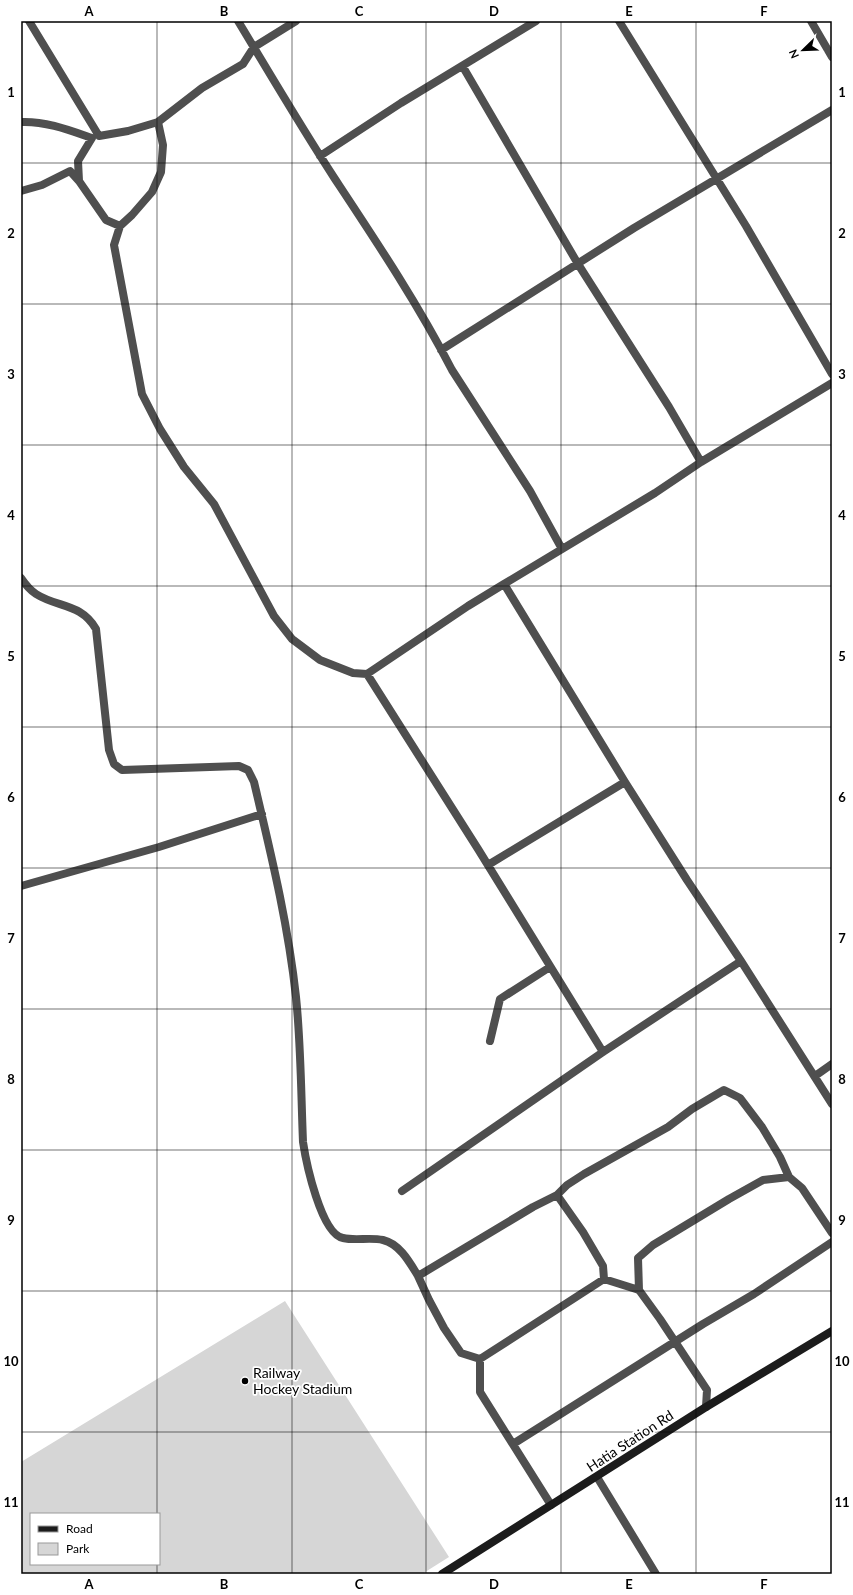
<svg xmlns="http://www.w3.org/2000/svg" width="853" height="1595" font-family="Lato,sans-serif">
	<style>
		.green { fill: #d6d6d6; fill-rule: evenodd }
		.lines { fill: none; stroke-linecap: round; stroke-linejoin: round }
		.street { stroke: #4f4f4f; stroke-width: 8 }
		.secondary { stroke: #1c1c1c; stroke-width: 8 }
		.grid { fill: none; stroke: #000; stroke-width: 1; stroke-opacity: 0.55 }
		.poi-dot { fill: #000; stroke: #fff; stroke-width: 1.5 }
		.labels { text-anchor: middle; stroke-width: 3.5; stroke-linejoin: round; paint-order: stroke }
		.poi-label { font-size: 14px; fill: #000; stroke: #fff; text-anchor: start }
		.street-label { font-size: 14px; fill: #000; stroke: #fff }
		.neatline { fill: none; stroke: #000; stroke-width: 1.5 }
		.grid-label { font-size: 13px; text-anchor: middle; font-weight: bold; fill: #000 }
	</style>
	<rect width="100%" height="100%" fill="#fff"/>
	<!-- green -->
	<path class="green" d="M285,1301L449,1557L422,1574H21V1462ZM31,1514H159V1564H31Z"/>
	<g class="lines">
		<!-- street -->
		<path class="street" d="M29,21L99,136L128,131L158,122L202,88L243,64L254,47L296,21
			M238,21C270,74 301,127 335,179C376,241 418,304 452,370L530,491L562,549
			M619,21L746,226L832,374
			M811,21L832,57
			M463,67L578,264L669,407L701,462
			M21,122C46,121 69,130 92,138L78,161L79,181L106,220L120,226
			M158,122L163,145L161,172L152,192L132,215L120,226L114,245L142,394L160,429L184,467L214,504L274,616L292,639L320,660L353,673L367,674L468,606L504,584
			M320,156L401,103L536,21
			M21,191L42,185L70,171L79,181
			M441,350L634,228L832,110
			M832,383L701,462L655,493L504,584L625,782L687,880L741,961L832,1104
			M21,578C25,584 30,590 36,594C58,608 81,603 96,629L109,750L114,764L122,770L239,766L248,770L254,782C271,854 288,923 296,997C301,1045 301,1094 303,1142C306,1162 321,1234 343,1238C356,1241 370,1237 383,1240C400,1244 410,1263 418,1276
			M367,674L478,849L603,1052
			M488,865L625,782
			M21,886L159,847L262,814
			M490,1041L500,999L550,967
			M815,1076L832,1064
			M402,1191L603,1052L741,961
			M557,1195L567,1185L584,1174L668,1127L692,1109L724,1090L740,1098L762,1127L780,1157L789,1177
			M639,1290L638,1258L653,1245L729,1199L763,1180L789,1177L802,1188L832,1233
			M480,1359L461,1353L444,1328L429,1300L418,1276L533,1207L557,1195L583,1232L603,1266L604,1279
			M513,1444L703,1324L754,1294L832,1242
			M597,1477L656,1574
			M551,1505L480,1392V1359L604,1279L639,1290L660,1319L707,1390L706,1407"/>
		<!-- secondary -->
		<path class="secondary" d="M442,1574L706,1407L832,1331"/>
	</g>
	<!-- grid -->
	<path class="grid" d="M157,21V1514M292,21V1574M426,21V1574M561,21V1574M696,21V1574M21,163H832M21,304H832M21,445H832M21,586H832M21,727H832M21,868H832M21,1009H832M21,1150H832M21,1291H832M21,1432H832M157,1564V1574"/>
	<!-- markers -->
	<circle class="poi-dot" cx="245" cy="1381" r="4"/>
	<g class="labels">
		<!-- poi labels -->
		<g class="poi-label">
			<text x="253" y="1378">Railway<tspan x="253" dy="16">Hockey Stadium</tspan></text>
		</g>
		<!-- street labels -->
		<g class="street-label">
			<text transform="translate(630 1441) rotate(-33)" y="5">Hatia Station Rd</text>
		</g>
	</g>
	<!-- border -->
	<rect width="853" height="1595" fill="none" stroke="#ffffff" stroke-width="44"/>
	<!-- legend -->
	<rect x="30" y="1513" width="130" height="52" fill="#ffffff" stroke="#999999"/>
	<rect x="38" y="1526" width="20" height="6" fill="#1c1c1c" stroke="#999999"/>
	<text x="66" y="1533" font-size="12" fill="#000000">Road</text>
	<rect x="38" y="1543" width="20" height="12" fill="#d6d6d6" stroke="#999999"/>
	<text x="66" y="1553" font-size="12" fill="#000000">Park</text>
	<!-- north arrow -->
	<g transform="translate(803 50) rotate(247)" stroke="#ffffff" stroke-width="3" paint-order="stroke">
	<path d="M0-3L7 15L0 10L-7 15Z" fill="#000000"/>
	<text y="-6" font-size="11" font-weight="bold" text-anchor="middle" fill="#000000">N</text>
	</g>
	<rect x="22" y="22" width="809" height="1551" class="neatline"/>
	<g class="grid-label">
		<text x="89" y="16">A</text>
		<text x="224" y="16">B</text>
		<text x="359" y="16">C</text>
		<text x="494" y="16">D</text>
		<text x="629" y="16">E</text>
		<text x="764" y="16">F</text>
		<text x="11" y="97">1</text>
		<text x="842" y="97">1</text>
		<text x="11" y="238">2</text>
		<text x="842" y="238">2</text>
		<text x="11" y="379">3</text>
		<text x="842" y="379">3</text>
		<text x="11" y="520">4</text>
		<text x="842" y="520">4</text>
		<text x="11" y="661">5</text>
		<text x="842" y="661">5</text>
		<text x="11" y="802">6</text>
		<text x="842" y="802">6</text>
		<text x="11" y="943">7</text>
		<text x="842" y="943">7</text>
		<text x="11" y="1084">8</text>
		<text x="842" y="1084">8</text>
		<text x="11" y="1225">9</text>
		<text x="842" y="1225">9</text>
		<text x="11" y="1366">10</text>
		<text x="842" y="1366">10</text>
		<text x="11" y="1507">11</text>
		<text x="842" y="1507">11</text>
		<text x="89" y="1589">A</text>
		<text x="224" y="1589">B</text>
		<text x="359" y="1589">C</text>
		<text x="494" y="1589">D</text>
		<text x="629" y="1589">E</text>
		<text x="764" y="1589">F</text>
	</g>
</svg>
